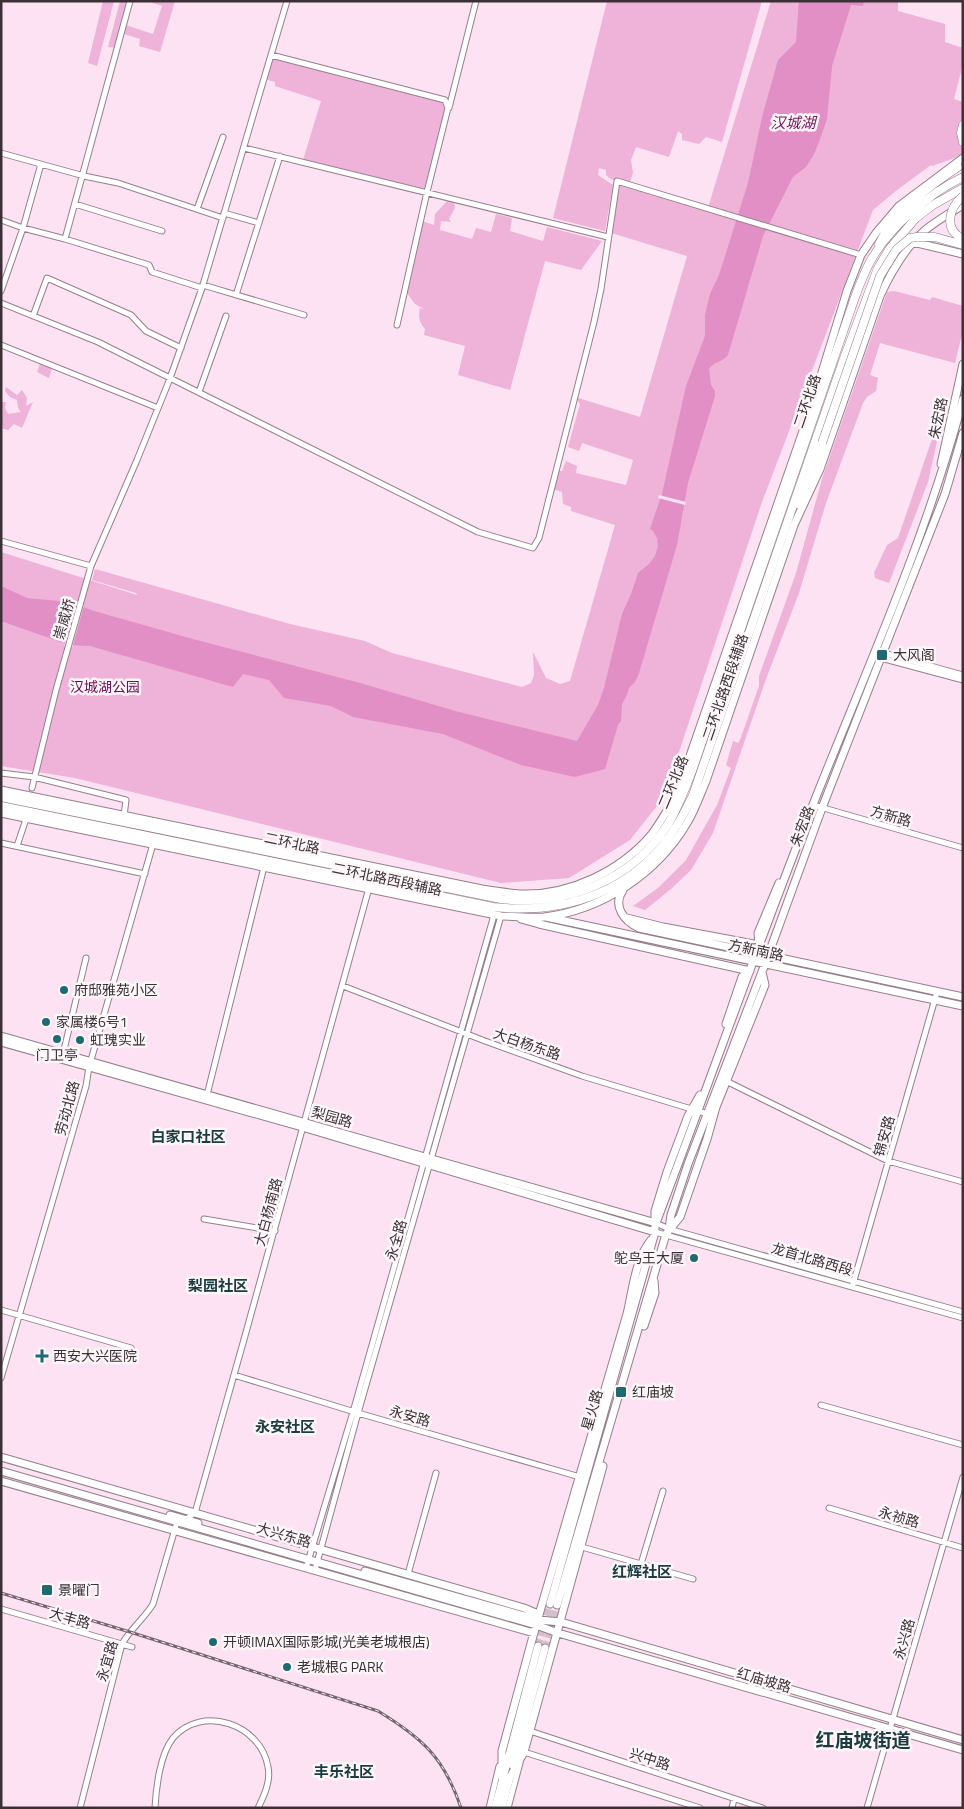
<svg xmlns="http://www.w3.org/2000/svg" width="964" height="1809" font-family="'Titillium Web','Noto Sans SC',sans-serif">
	<style>
		.green { fill: #efb2d8 }
		.water { fill: #e18fc5 }
		.pier { fill: #fce2f2 }
		.lines { fill: none; stroke-linecap: round; stroke-linejoin: round }
		.major-tunnel { stroke: #d5becc; stroke-width: 7; stroke-dasharray: 7 3.5; stroke-linecap: butt }
		.minor-casing { stroke: #967f8d; stroke-width: 7 }
		.major-casing { stroke: #967f8d; stroke-width: 9 }
		.highway-casing { stroke: #967f8d; stroke-width: 9 }
		.minor { stroke: #fff; stroke-width: 5 }
		.major { stroke: #fff; stroke-width: 7 }
		.highway { stroke: #fff; stroke-width: 8 }
		.rail-casing { stroke: #73646d; stroke-width: 3 }
		.rail { stroke: #fcf6f9; stroke-width: 1; stroke-dasharray: 4; stroke-linecap: butt }
		.highway-bridge-casing { stroke: #967f8d; stroke-width: 9; stroke-linecap: butt }
		.highway-bridge { stroke: #fff; stroke-width: 8 }
		.poi-dot { fill: #1f6a72; stroke: #fcf6f9; stroke-width: 2 }
		.labels { text-anchor: middle; stroke-width: 5; stroke-linejoin: round; paint-order: stroke }
		.street-label { font-size: 14px; fill: #3a3036; stroke: #fcf6f9 }
		.poi-label { font-size: 14px; fill: #3a3036; stroke: #fcf6f9; text-anchor: start }
		.park-label { font-size: 14px; fill: #700c58; stroke: #fcf6f9 }
		.water-label { font-size: 15px; font-style: italic; fill: #76155d; stroke: #fcf6f9 }
		.neighbourhood-label { font-size: 15px; font-weight: bold; fill: #1b3d42; stroke: #fcf6f9 }
		.district-label { font-size: 19px; font-weight: bold; fill: #1b3d42; stroke: #fcf6f9 }
	</style>
	<rect width="100%" height="100%" fill="#fce2f2"/>
	<!-- green -->
	<path class="green" d="M103,1H114L97,66L88,63Z
		M120,1H128L123,24L153,34L162,6L147,1H175L160,52L139,46L140,39L121,33L116,48L108,47Z
		M607,1H762L722,142L706,137L699,144L682,140V134L678,131L669,157L636,147L631,160L633,173L630,182L617,178L614,180L609,178L606,175V170L599,168L598,175L613,185L605,231L553,218Z
		M771,1H898V11L945,24V42L963,48V64L954,99L963,102V155L932,166L931,165L897,190L873,210L762,502L664,797L630,840L569,878L501,883L75,778L1,766V552L137,595L136,593L92,580L95,569L290,624L365,641L392,653L522,687L531,683L534,675L533,652L546,678L560,684L570,681L615,525L571,511V507L563,504L562,492L550,488L555,471H562L566,461L577,466L576,473L626,485L633,460L582,443L579,451L568,447L580,404L575,397L640,417L687,256L608,232L616,182L707,211Z
		M272,57L448,102L428,185L422,189L303,160L321,101L275,86V82L265,79Z
		M448,200L454,201L455,208L449,219L451,222L441,221L440,230L472,239L476,228L491,232L496,214L512,218L510,231L543,241L547,227L602,241L581,270L545,261L510,390L458,375L465,346L424,335L425,329C419,322 418,317 420,308L424,309L415,304L407,293L411,262L422,221L434,225L435,214Z
		M894,291L930,300L932,297L963,306V330L955,363L880,343L870,375L878,378L876,391L867,397L863,403L826,503L799,593L766,679L713,833L691,870L671,889L645,910L633,906L658,888L686,860L717,805L731,768L726,765L733,741L738,743L740,740L759,686V676L796,573L822,479L887,292Z
		M41,361L53,365L49,378L37,372Z
		M6,387L17,395L22,390L27,398L26,406L33,402L22,428L14,424L8,430L1,428V402H6L5,408L8,414L21,412L18,408L17,400L10,397L5,391Z
		M944,410L928,482L889,583L875,578L874,573L887,545L898,538L941,413Z"/>
	<!-- water -->
	<path class="water" d="M799,1H864L863,6L851,5L832,66L827,119L819,142L814,154L806,167L793,177L763,236L728,355C723,362 713,362 709,369L711,385L715,391V396L688,483L677,545L639,673L635,682L629,688L626,697L622,704L621,721L618,725L605,769L575,777L521,765L443,734L353,717L331,706L284,698L269,680L243,674L233,687L90,646L69,645L1,621V586L27,598L69,602L94,611L193,639L360,683L459,712L577,741L598,705L604,688L622,614L631,594L638,573L649,564L655,556L658,546L657,538L653,531L650,529L662,494L686,386L705,336V315L710,294L719,275L748,183L762,117L778,60L796,42Z"/>
	<!-- pier -->
	<path class="pier" d="M659,495L686,502L685,505L658,498Z
		M77,602L84,605L72,648H68L64,646Z"/>
	<g class="lines">
		<!-- major-tunnel -->
		<path class="major-tunnel" d="M538,1646L550,1604
			M545,1648L557,1605"/>
		<defs>
			<path id="minor" d="M271,55L445,100L448,108L427,192L397,325
				M449,108L476,1
				M244,148L608,237
				M1,153L84,176L118,183L223,218
				M75,204L162,231
				M197,209L223,137
				M224,213L259,223
				M1,220L23,228L65,239L149,265L152,272L202,288
				M65,239L130,1
				M203,285L304,315
				M1,291L23,228L41,164
				M236,295L280,156
				M1,303L98,342L478,532L533,548L539,538L594,322L601,289L617,181L861,255
				M33,316L47,278L131,315L146,331L181,348
				M1,345L158,408
				M199,392L226,316
				M1,541L91,566
				M884,653L963,675
				M881,658L963,680
				M1,773L34,777L126,800L124,816
				M32,788L56,690L91,566L137,460L169,381L202,288L287,1
				M813,805L963,848
				M1,843L145,874
				M17,846L25,822
				M343,986L485,1041L582,1076L708,1114
				M63,1054L86,958
				M726,1081L888,1161L963,1182
				M207,1095L264,867
				M204,1219L275,1231
				M656,1223L669,1229L963,1312
				M655,1232L963,1318
				M853,1284L937,992
				M1,1310L131,1348
				M234,1375L358,1413L580,1477
				M1,1378L86,1086L89,1067L153,844
				M821,1405L963,1445
				M829,1508L963,1548
				M582,1547L693,1579
				M641,1564L663,1491
				M306,1568L353,1412L494,915
				M315,1570L358,1413L501,916
				M408,1574L436,1473
				M1,1609L132,1647
				M530,1731L763,1808
				M523,1755L524,1752L700,1808
				M80,1808L122,1644C130,1629 144,1619 153,1604L177,1522L186,1519L195,1513C254,1305 312,1097 369,888
				M155,1808C156,1788 160,1754 173,1738C202,1704 261,1724 268,1767C271,1781 264,1796 258,1808
				M489,1808L499,1766
				M508,1808L520,1763
				M732,1808L734,1799
				M867,1808L963,1477"/>
			<path id="major" d="M913,242L963,254
				M941,464L963,364
				M1,790L482,889C495,891 508,893 520,894C569,896 621,871 652,834C660,823 667,810 675,799L811,408L847,291L861,255L876,233L899,206L963,158
				M1,813L501,916C515,916 530,918 544,917C602,910 657,874 687,823C695,810 700,795 706,781L794,525L820,469L880,296C891,272 904,249 924,231C936,221 950,213 963,205
				M623,890C612,906 624,921 639,928L963,997
				M546,917L963,1006
				M627,918L663,927L759,945L758,933L779,883
				M521,919L539,924L750,971
				M726,1024L742,977L749,971
				M1,1036L656,1223
				M1,1042L302,1127L655,1232
				M656,1223C710,1081 760,938 816,797C868,666 927,536 963,399
				M669,1229L671,1215L688,1164L765,964L822,808L945,494L963,433
				M644,1326L655,1293L654,1281
				M1,1457L524,1608L538,1614L539,1619
				M1,1471L536,1625L558,1633L963,1750
				M1,1481L534,1633
				M170,1515L198,1523
				M365,1571L539,1620L561,1622L963,1740
				M550,1604L655,1232V1211L667,1172L688,1116L700,1095
				M557,1605L666,1234L680,1217L707,1139L716,1107L765,985L762,972
				M513,1766L545,1648
				M502,1778V1751L536,1625L627,1314C633,1289 635,1260 651,1240
				M508,1781L524,1752L603,1466
				M495,1808L538,1646
				M502,1808L510,1777"/>
			<path id="highway" d="M963,125L961,133L963,142
				M879,244C895,211 928,187 958,167
				M798,504L806,492L822,443
				M1,797L501,899C566,906 632,881 668,824C679,806 686,787 693,768L854,300C859,286 864,273 871,260C890,227 929,193 963,177
				M1,806L493,907C566,915 637,891 677,825C683,816 688,805 693,795L843,361L878,268L890,248L916,218L933,205L963,188"/>
		</defs>
		<!-- minor casing -->
		<use href="#minor" class="minor-casing"/>
		<!-- major casing -->
		<use href="#major" class="major-casing"/>
		<!-- highway casing -->
		<use href="#highway" class="highway-casing"/>
		<!-- minor -->
		<use href="#minor" class="minor"/>
		<!-- major -->
		<use href="#major" class="major"/>
		<!-- highway -->
		<use href="#highway" class="highway"/>
		<defs>
			<path id="rail" d="M1,1593L130,1632L378,1711C422,1738 444,1757 461,1808"/>
		</defs>
		<!-- rail casing -->
		<use href="#rail" class="rail-casing"/>
		<!-- rail -->
		<use href="#rail" class="rail"/>
		<defs>
			<path id="highway-bridge" d="M963,196C949,208 943,229 963,239
				M822,443L880,276L896,250L910,238L917,237H935L963,245"/>
		</defs>
		<!-- highway-bridge casing -->
		<use href="#highway-bridge" class="highway-bridge-casing"/>
		<!-- highway-bridge -->
		<use href="#highway-bridge" class="highway-bridge"/>
	</g>
	<!-- markers -->
	<g class="poi-dot">
		<rect x="876" y="649" width="12" height="12" rx="2.5"/>
		<circle cx="64" cy="990" r="5"/>
		<circle cx="46" cy="1022" r="5"/>
		<circle cx="57" cy="1039" r="5"/>
		<circle cx="80" cy="1040" r="5"/>
		<circle cx="694" cy="1258" r="5"/>
		<path d="M39.5 1348.5h5v5h5v5h-5v5h-5v-5h-5v-5h5z"/>
		<rect x="615" y="1386" width="12" height="12" rx="2.5"/>
		<rect x="41" y="1584" width="12" height="12" rx="2.5"/>
		<circle cx="213" cy="1642" r="5"/>
		<circle cx="287" cy="1667" r="5"/>
	</g>
	<g class="labels">
		<!-- street labels -->
		<g class="street-label">
			<text transform="translate(807 401) rotate(-71)" y="5">二环北路</text>
			<text transform="translate(938 418) rotate(-78)" y="5">朱宏路</text>
			<text transform="translate(64 619) rotate(-74)" y="5">崇威桥</text>
			<text transform="translate(725 687) rotate(-71)" y="5">二环北路西段辅路</text>
			<text transform="translate(673 782) rotate(-67)" y="5">二环北路</text>
			<text transform="translate(891 816) rotate(16)" y="5">方新路</text>
			<text transform="translate(802 826) rotate(-69)" y="5">朱宏路</text>
			<text transform="translate(292 843) rotate(12)" y="5">二环北路</text>
			<text transform="translate(387 879) rotate(12)" y="5">二环北路西段辅路</text>
			<text transform="translate(756 950) rotate(12)" y="5">方新南路</text>
			<text transform="translate(527 1044) rotate(19)" y="5">大白杨东路</text>
			<text transform="translate(67 1108) rotate(-75)" y="5">劳动北路</text>
			<text transform="translate(332 1117) rotate(16)" y="5">梨园路</text>
			<text transform="translate(884 1136) rotate(-74)" y="5">锦安路</text>
			<text transform="translate(268 1212) rotate(-75)" y="5">大白杨南路</text>
			<text transform="translate(396 1240) rotate(-74)" y="5">永全路</text>
			<text transform="translate(812 1259) rotate(16)" y="5">龙首北路西段</text>
			<text transform="translate(592 1410) rotate(-74)" y="5">星火路</text>
			<text transform="translate(410 1416) rotate(16)" y="5">永安路</text>
			<text transform="translate(899 1517) rotate(16)" y="5">永祯路</text>
			<text transform="translate(284 1535) rotate(16)" y="5">大兴东路</text>
			<text transform="translate(70 1618) rotate(16)" y="5">大丰路</text>
			<text transform="translate(904 1639) rotate(-74)" y="5">永兴路</text>
			<text transform="translate(107 1661) rotate(-73)" y="5">永宜路</text>
			<text transform="translate(764 1680) rotate(16)" y="5">红庙坡路</text>
			<text transform="translate(650 1759) rotate(18)" y="5">兴中路</text>
		</g>
		<!-- poi labels -->
		<g class="poi-label">
			<text x="893" y="660">大风阁</text>
			<text x="74" y="995">府邸雅苑小区</text>
			<text x="56" y="1027">家属楼6号1</text>
			<text x="90" y="1045">虹瑰实业</text>
			<text x="57" y="1060" text-anchor="middle">门卫亭</text>
			<text x="684" y="1263" text-anchor="end">鸵鸟王大厦</text>
			<text x="53" y="1361">西安大兴医院</text>
			<text x="632" y="1397">红庙坡</text>
			<text x="58" y="1595">景曜门</text>
			<text x="223" y="1647">开顿IMAX国际影城(光美老城根店)</text>
			<text x="297" y="1672">老城根G PARK</text>
		</g>
		<!-- park labels -->
		<g class="park-label">
			<text x="105" y="692">汉城湖公园</text>
		</g>
		<!-- water labels -->
		<g class="water-label">
			<text x="793" y="128">汉城湖</text>
		</g>
		<!-- neighbourhood labels -->
		<g class="neighbourhood-label">
			<text x="188" y="1142">白家口社区</text>
			<text x="218" y="1291">梨园社区</text>
			<text x="285" y="1432">永安社区</text>
			<text x="642" y="1577">红辉社区</text>
			<text x="344" y="1777">丰乐社区</text>
		</g>
		<!-- district labels -->
		<g class="district-label">
			<text x="863" y="1747">红庙坡街道</text>
		</g>
	</g>
	<!-- border -->
	<rect width="964" height="1809" fill="none" stroke="#3a3036" stroke-width="5"/>
</svg>
